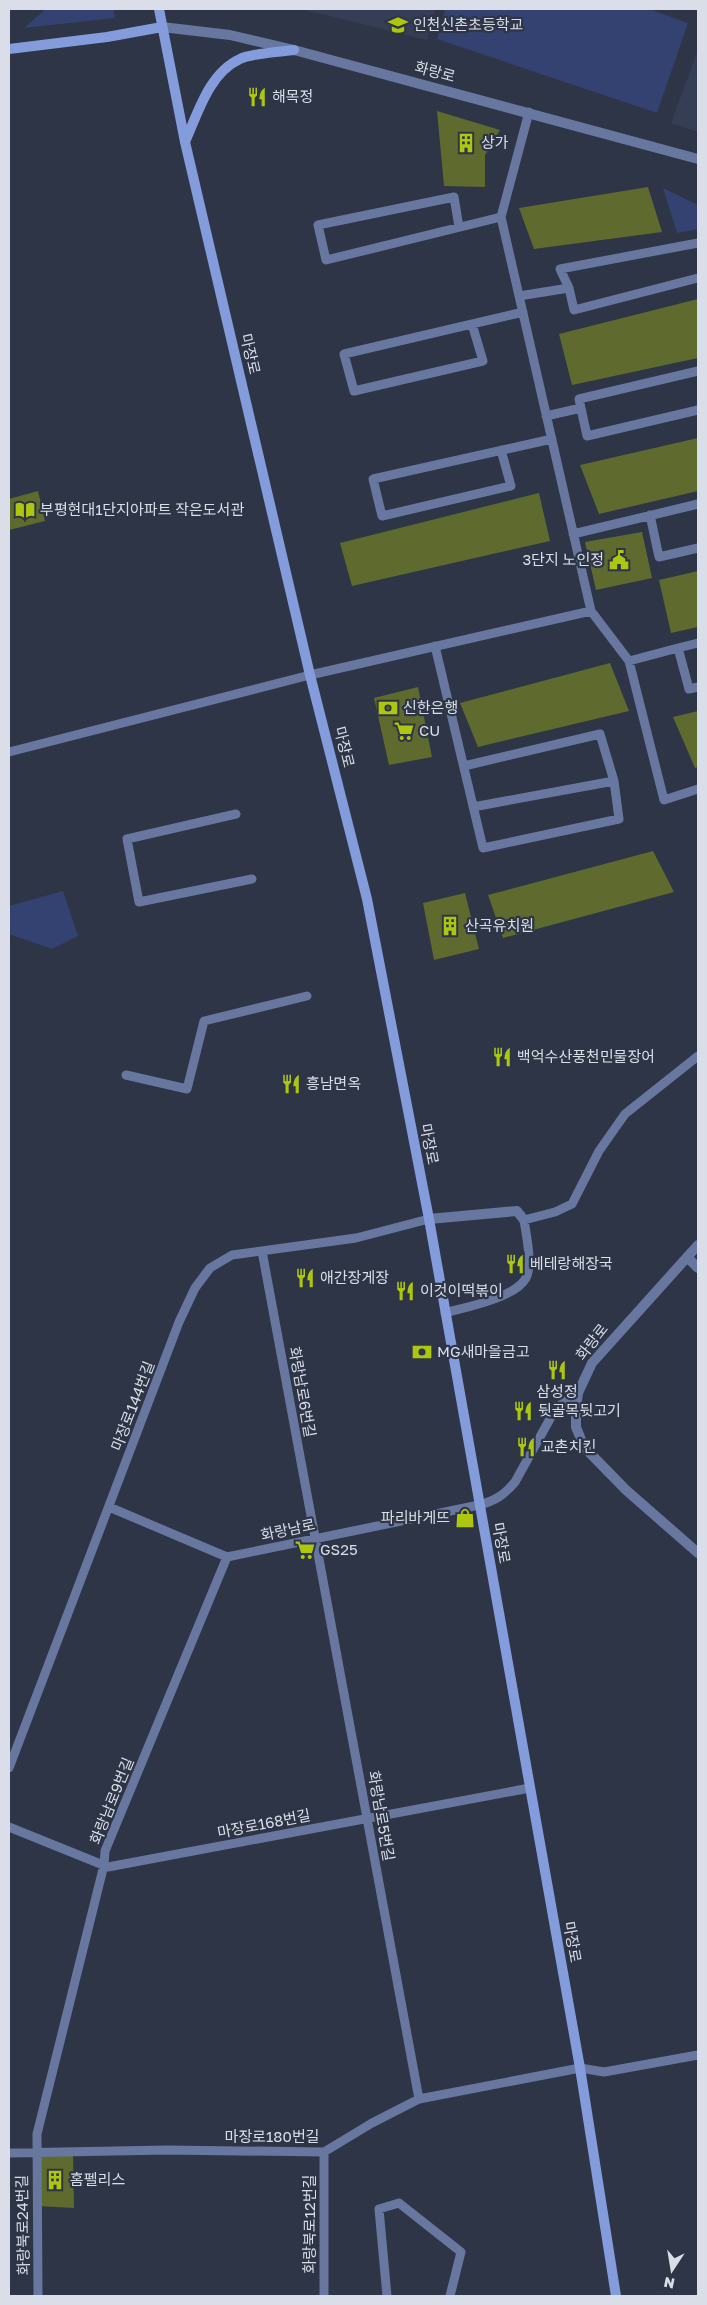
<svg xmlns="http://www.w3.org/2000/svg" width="707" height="2305" font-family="'Golos Text','Noto Sans KR',sans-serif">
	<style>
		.built { fill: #353e55 }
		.green { fill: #334270 }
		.building { fill: #5f6a2e }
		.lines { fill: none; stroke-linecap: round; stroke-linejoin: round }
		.lane { stroke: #6877a0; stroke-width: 9 }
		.street { stroke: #6877a0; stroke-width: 10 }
		.secondary { stroke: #849bdc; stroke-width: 10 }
		.labels { text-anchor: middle; stroke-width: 4.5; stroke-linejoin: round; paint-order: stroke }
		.poi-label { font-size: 15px; fill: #d9dee9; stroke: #2e3546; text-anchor: start }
		.street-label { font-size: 15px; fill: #d9dee9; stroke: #2e3546 }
	</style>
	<rect width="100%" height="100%" fill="#2e3546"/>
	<!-- built -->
	<path class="built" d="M301,9H435L427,40Z
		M698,50V132L671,123Z"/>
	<!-- green -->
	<path class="green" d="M46,9H114L115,18L24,28Z
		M445,9H649L688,23L657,113L437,39Z
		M663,188L698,205V229L677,233Z
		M63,891L78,936L52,949L9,934V906Z"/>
	<!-- building -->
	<path class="building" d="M437,111L500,130L485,155V187L444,186Z
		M648,187L662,232L534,249L519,208Z
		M698,299V358L572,385L559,334Z
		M698,438V491L599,514L580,465Z
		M38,491L45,521L9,530V499Z
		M539,493L550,541L352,586L340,543Z
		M642,532L652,578L596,590L585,542Z
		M698,571V627L671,633L659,580Z
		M610,663L629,711L478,747L460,703Z
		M418,687L432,757L389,765L374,698Z
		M698,711V767L695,768L673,717Z
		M653,851L674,892L503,938L488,895Z
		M465,893L479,949L434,960L423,903Z
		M73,2152L74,2208L37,2206L36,2153Z"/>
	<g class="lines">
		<!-- lane -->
		<path class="lane" d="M459,227L454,197L318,225L326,260L501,217
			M698,243L560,269L569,288L574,310L698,278
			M519,296L569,288
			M472,324L483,361L354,391L344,354L523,312
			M698,371L579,399L587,436L698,410
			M546,416L581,408
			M501,450L511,486L382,516L373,479L552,439
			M650,515L659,557L698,548
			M573,534L698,504
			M591,611L629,661L664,800L698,789
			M698,643L678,648L689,689L698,687
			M435,646L483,848L619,819L614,781L600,734L464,766
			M629,661L678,648
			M9,752L310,675L591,611L501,217L529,112
			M473,807L614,781
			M236,814L127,839L139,902L252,879
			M126,1075L187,1089L204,1021L307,996
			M262,1251L419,2099
			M445,1313C466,1307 515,1298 526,1278C533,1265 526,1234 524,1220L555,1212L572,1204L599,1151L625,1114L698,1056
			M109,1507L227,1557L479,1505C495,1501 504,1495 515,1482L556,1408L578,1393
			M9,1768L179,1322L195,1288L210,1268L232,1255L356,1238L429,1219
			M9,1827L108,1867L530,1788
			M9,2153L167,2150L324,2152L372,2123L419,2099L580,2068L604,2072L698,2055
			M38,2296L37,2134L104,1865L105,1851L227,1557
			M324,2296V2152
			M387,2296L379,2209L399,2203L461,2252L450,2296"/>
		<!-- street -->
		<path class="street" d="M162,27L230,35L294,50L698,159
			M429,1219L517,1211L524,1220
			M698,1245L592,1363L578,1393L576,1408V1427L584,1447L626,1490L698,1553
			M687,1257L698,1268"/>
		<!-- secondary -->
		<path class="secondary" d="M159,9L185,142L310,675L367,899L429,1219L580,2068L616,2296
			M9,49L107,37L162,27
			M185,142C198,113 209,73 240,59C252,53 279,52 294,50"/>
	</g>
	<!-- icons -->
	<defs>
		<symbol id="school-bare" viewBox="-9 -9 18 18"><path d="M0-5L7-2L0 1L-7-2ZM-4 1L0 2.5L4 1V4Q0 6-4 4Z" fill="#adc60e" stroke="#2e3546" stroke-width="2.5" paint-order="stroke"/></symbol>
		<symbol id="restaurant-bare" viewBox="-9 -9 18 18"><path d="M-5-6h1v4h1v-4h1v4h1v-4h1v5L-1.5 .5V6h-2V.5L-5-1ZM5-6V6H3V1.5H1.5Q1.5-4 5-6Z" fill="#adc60e" stroke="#2e3546" stroke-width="2.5" paint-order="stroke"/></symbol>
		<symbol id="building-bare" viewBox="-9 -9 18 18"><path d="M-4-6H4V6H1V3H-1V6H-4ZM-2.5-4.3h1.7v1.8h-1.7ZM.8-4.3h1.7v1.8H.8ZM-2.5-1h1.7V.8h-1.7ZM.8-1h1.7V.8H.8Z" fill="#adc60e" stroke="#2e3546" stroke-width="2.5" paint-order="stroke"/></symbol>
		<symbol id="library-bare" viewBox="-9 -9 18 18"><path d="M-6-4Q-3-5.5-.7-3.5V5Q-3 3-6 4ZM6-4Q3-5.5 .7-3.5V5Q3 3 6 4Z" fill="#adc60e" stroke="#2e3546" stroke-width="2.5" paint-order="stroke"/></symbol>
		<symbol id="civic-bare" viewBox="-9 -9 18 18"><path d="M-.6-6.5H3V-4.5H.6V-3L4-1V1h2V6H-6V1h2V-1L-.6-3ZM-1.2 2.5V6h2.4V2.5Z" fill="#adc60e" stroke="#2e3546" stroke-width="2.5" paint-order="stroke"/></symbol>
		<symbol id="bank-bare" viewBox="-9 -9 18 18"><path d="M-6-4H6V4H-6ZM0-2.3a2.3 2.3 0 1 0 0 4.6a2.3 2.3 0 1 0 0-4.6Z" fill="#adc60e" stroke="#2e3546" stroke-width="2.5" paint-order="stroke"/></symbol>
		<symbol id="supermarket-bare" viewBox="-9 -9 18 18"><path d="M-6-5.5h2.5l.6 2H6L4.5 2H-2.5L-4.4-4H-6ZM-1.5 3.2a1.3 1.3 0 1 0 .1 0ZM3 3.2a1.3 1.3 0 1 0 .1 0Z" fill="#adc60e" stroke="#2e3546" stroke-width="2.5" paint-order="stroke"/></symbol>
		<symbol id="shop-bare" viewBox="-9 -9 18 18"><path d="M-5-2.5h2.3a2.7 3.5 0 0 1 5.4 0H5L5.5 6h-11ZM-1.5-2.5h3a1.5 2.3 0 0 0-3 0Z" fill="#adc60e" stroke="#2e3546" stroke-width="2.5" paint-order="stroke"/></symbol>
	</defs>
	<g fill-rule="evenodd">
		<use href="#school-bare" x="384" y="11" width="28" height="28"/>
		<use href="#restaurant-bare" x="243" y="83" width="28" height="28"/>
		<use href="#building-bare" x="452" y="129" width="28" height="28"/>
		<use href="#library-bare" x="11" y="496" width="28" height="28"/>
		<use href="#civic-bare" x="605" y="546" width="28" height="28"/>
		<use href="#bank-bare" x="374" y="694" width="28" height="28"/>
		<use href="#supermarket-bare" x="390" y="717" width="28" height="28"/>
		<use href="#building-bare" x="436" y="912" width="28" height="28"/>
		<use href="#restaurant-bare" x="488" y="1043" width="28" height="28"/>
		<use href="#restaurant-bare" x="277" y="1070" width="28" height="28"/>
		<use href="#restaurant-bare" x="501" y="1250" width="28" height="28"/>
		<use href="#restaurant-bare" x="291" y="1264" width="28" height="28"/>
		<use href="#restaurant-bare" x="391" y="1277" width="28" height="28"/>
		<use href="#bank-bare" x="408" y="1338" width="28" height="28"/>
		<use href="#restaurant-bare" x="543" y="1356" width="28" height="28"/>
		<use href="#restaurant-bare" x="509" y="1397" width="28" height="28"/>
		<use href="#restaurant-bare" x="512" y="1433" width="28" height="28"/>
		<use href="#shop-bare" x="451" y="1504" width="28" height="28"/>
		<use href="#supermarket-bare" x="291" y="1536" width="28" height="28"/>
		<use href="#building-bare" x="41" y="2166" width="28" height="28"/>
	</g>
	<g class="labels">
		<!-- poi labels -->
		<g class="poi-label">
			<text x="413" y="30">인천신촌초등학교</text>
			<text x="272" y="102">해목정</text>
			<text x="481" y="148">상가</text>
			<text x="40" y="515">부평현대1단지아파트 작은도서관</text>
			<text x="604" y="565" text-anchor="end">3단지 노인정</text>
			<text x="403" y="713">신한은행</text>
			<text x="419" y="736">CU</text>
			<text x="465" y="931">산곡유치원</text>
			<text x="517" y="1062">백억수산풍천민물장어</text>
			<text x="306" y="1089">흥남면옥</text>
			<text x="530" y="1269">베테랑해장국</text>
			<text x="320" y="1283">애간장게장</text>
			<text x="420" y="1296">이것이떡볶이</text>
			<text x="437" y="1357">MG새마을금고</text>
			<text x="557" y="1397" text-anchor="middle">삼성정</text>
			<text x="538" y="1416">뒷골목뒷고기</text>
			<text x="541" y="1452">교촌치킨</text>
			<text x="450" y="1523" text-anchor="end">파리바게뜨</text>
			<text x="320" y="1555">GS25</text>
			<text x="70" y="2185">홈펠리스</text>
		</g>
		<!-- street labels -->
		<g class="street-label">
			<text transform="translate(435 72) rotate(15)" y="5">화랑로</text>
			<text transform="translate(250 354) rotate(77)" y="5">마장로</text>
			<text transform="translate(344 747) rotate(76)" y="5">마장로</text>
			<text transform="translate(429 1144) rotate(79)" y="5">마장로</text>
			<text transform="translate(592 1342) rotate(-52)" y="5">화랑로</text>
			<text transform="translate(302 1392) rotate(80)" y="5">화랑남로6번길</text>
			<text transform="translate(133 1406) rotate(-69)" y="5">마장로144번길</text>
			<text transform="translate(288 1530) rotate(-12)" y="5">화랑남로</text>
			<text transform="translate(501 1543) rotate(80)" y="5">마장로</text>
			<text transform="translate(112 1801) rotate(-68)" y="5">화랑남로9번길</text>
			<text transform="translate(381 1816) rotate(80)" y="5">화랑남로5번길</text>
			<text transform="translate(264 1824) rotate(-11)" y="5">마장로168번길</text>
			<text transform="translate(572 1942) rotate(80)" y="5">마장로</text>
			<text x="272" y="2142">마장로180번길</text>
			<text transform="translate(310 2224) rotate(-90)" y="5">화랑북로12번길</text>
			<text transform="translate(23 2225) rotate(-91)" y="5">화랑북로24번길</text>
		</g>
	</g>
	<!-- border -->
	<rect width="707" height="2305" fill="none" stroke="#d9dee9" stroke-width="20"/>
	<!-- north arrow -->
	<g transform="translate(672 2270) rotate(192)" stroke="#2e3546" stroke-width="4" paint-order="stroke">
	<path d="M0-4L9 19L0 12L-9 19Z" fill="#d9dee9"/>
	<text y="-8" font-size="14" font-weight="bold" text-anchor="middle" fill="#d9dee9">N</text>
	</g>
</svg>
